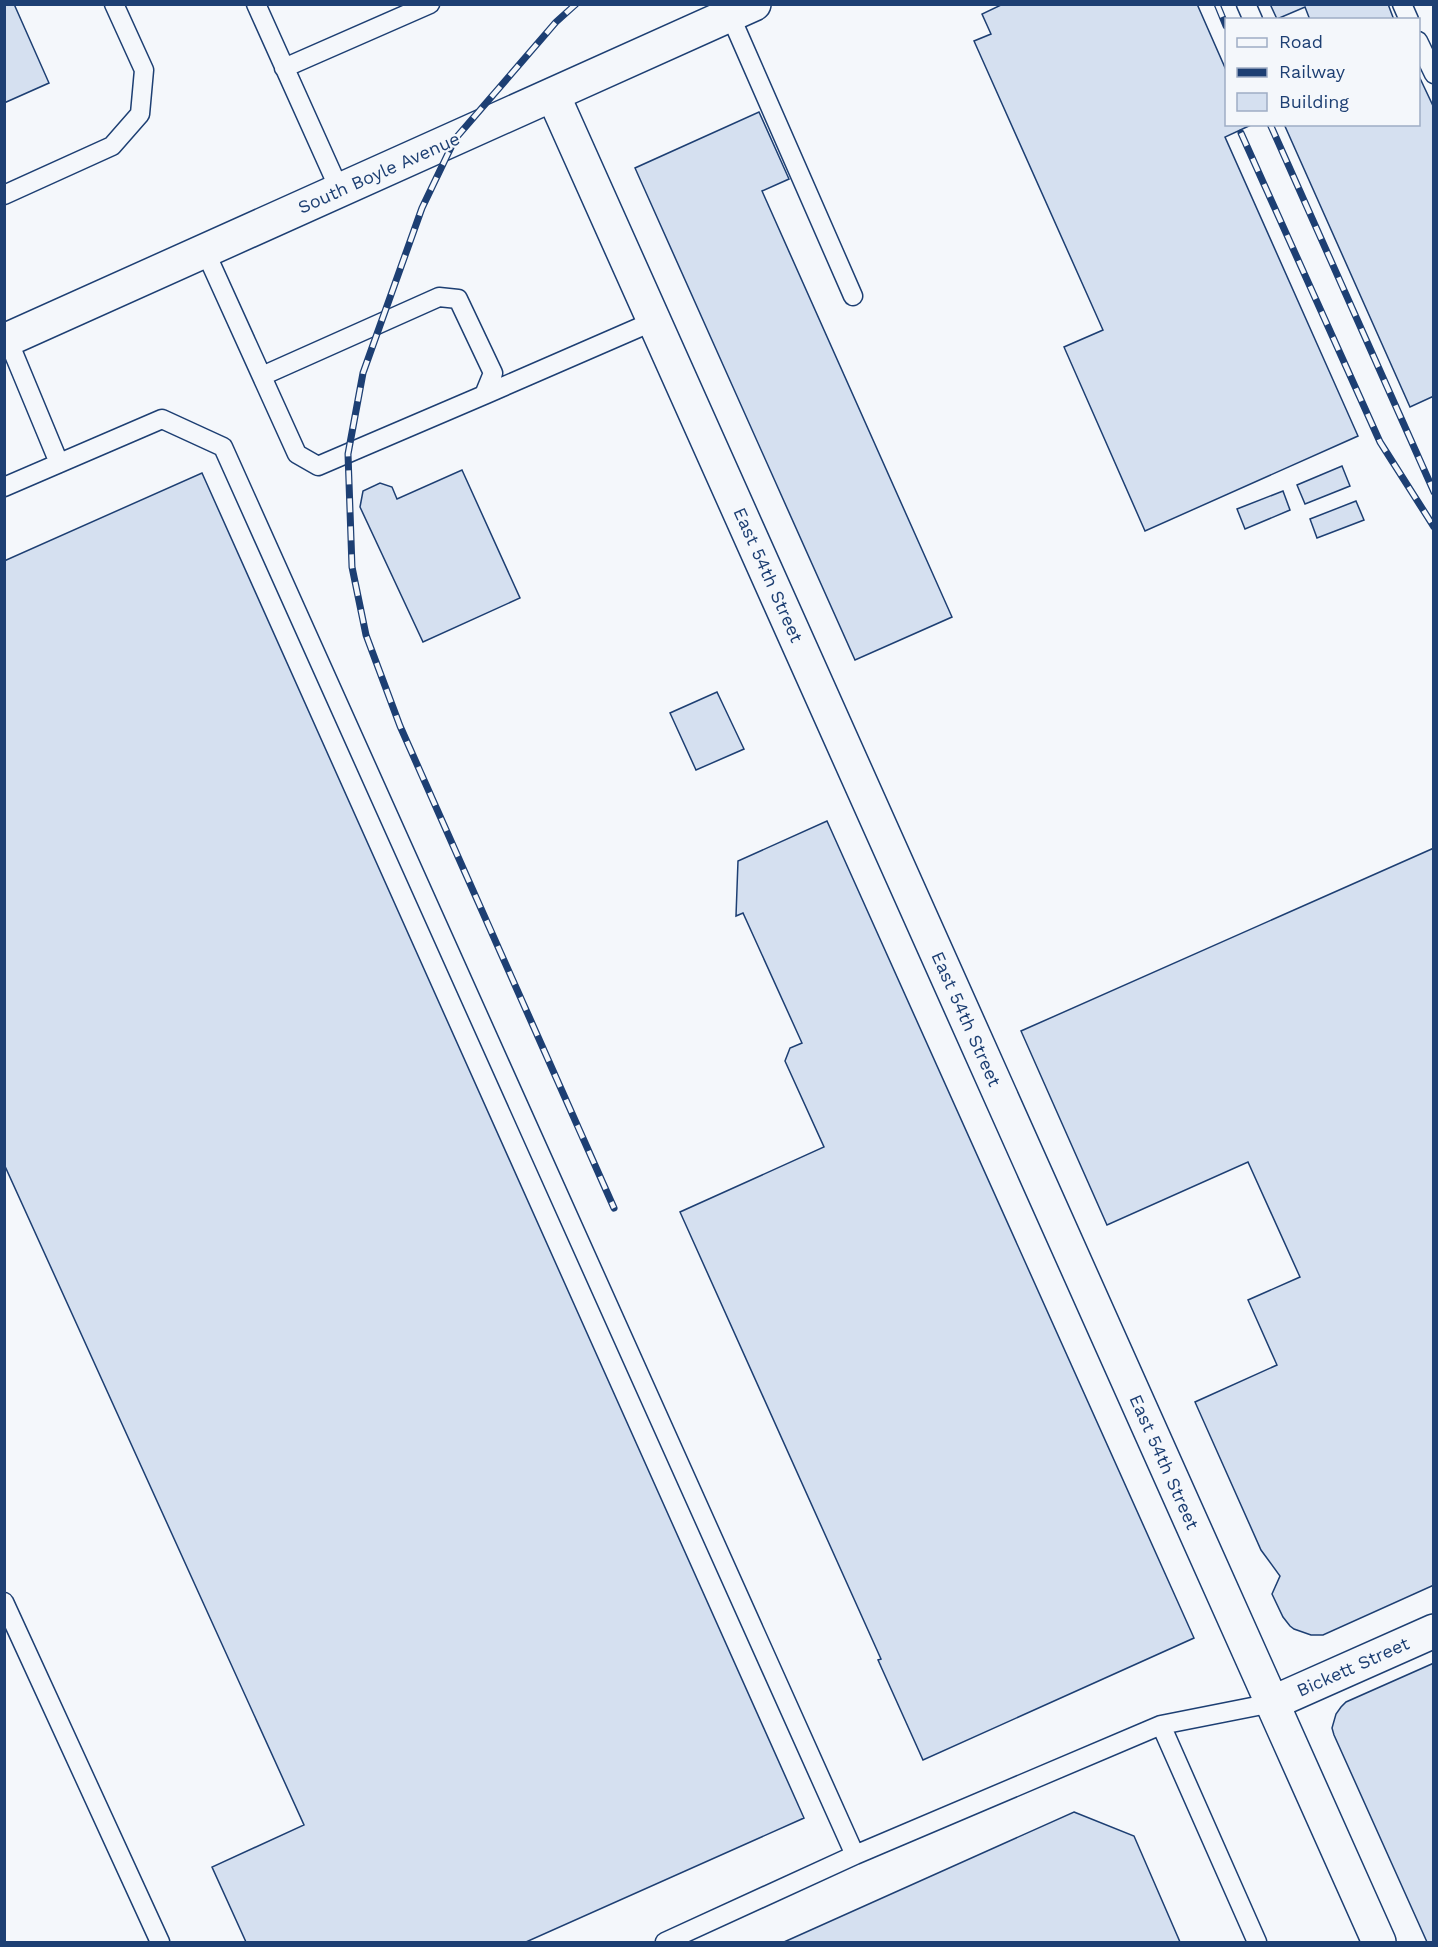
<svg xmlns="http://www.w3.org/2000/svg" width="1438" height="1947" font-family="'Work Sans',sans-serif">
	<style>
		.building { fill: #d5e0f0; stroke: #1d3f73; stroke-width: 1.5 }
		.lines { fill: none; stroke-linecap: round; stroke-linejoin: round }
		.service-casing { stroke: #1d3f73; stroke-width: 21 }
		.minor-casing { stroke: #1d3f73; stroke-width: 36 }
		.secondary-casing { stroke: #1d3f73; stroke-width: 36 }
		.service { stroke: #f4f7fb; stroke-width: 18 }
		.minor { stroke: #f4f7fb; stroke-width: 33 }
		.secondary { stroke: #f4f7fb; stroke-width: 33 }
		.rail-casing { stroke: #1d3f73; stroke-width: 7 }
		.rail { stroke: #f4f7fb; stroke-width: 4.5; stroke-dasharray: 14; stroke-linecap: butt }
		.labels { text-anchor: middle; stroke-width: 4.5; stroke-linejoin: round; paint-order: stroke }
		.street-label { font-size: 18px; fill: #1d3f73; stroke: #f4f7fb }
	</style>
	<rect width="100%" height="100%" fill="#f4f7fb"/>
	<!-- building -->
	<path class="building" d="M4,4H14L49,83L4,103Z
		M1003,4H1197L1226,70V124L1251,125L1225,137L1358,436L1145,531L1064,347L1103,330L974,41L991,34L982,14Z
		M1270,4H1388L1394,20H1310L1305,7L1277,19Z
		M1418,74L1434,108V396L1410,407L1284,124H1418Z
		M759,112L789,179L762,191L952,617L855,660L635,168Z
		M1342,466L1350,486L1305,504L1297,485Z
		M462,470L520,598L423,642L360,507L363,491L380,483L392,487L397,499Z
		M202,473L804,1818L526,1942H246L212,1867L304,1825L4,1164V561Z
		M1283,491L1290,510L1245,529L1237,509Z
		M1356,501L1364,520L1317,538L1310,519Z
		M717,692L744,749L696,770L670,713Z
		M827,821L1194,1638L923,1760L878,1660L881,1659L680,1212L824,1147L785,1061L790,1048L802,1043L743,913L736,916L738,861Z
		M1434,848V1585L1323,1635H1311L1294,1629L1290,1626L1283,1617L1272,1594L1280,1576L1261,1550L1195,1402L1277,1365L1248,1300L1300,1277L1248,1162L1107,1225L1021,1031Z
		M1434,1663V1942H1427L1334,1735L1332,1728L1336,1714L1341,1707L1346,1702Z
		M1074,1812L1134,1836L1180,1942H784Z"/>
	<g class="lines">
		<defs>
			<path id="service" d="M256,4L340,191
				M1246,4L1253,20
				M1402,4L1409,20
				M730,15L853,296
				M1418,41L1434,74
				M284,68L430,4
				M4,195L112,146L140,114L144,70L114,4
				M205,251L297,454L318,466L484,395L493,373L458,299L439,297L262,376
				M8,340L59,463
				M484,395L654,321
				M4,487L162,419L223,447L855,1855
				M4,1602L160,1942
				M1161,1725L1257,1942
				M665,1942L855,1855L1161,1725L1272,1703"/>
			<path id="minor" d="M553,95L1379,1942
				M1272,1703L1434,1631"/>
			<path id="secondary" d="M4,341L754,4"/>
		</defs>
		<!-- service casing -->
		<use href="#service" class="service-casing"/>
		<!-- minor casing -->
		<use href="#minor" class="minor-casing"/>
		<!-- secondary casing -->
		<use href="#secondary" class="secondary-casing"/>
		<!-- service -->
		<use href="#service" class="service"/>
		<!-- minor -->
		<use href="#minor" class="minor"/>
		<!-- secondary -->
		<use href="#secondary" class="secondary"/>
		<defs>
			<path id="rail" d="M576,4L556,22L455,139L422,208L363,373L348,454L352,567L366,635L400,726L614,1208
				M1217,4L1226,26
				M1270,124L1434,492
				M1241,133L1380,442L1434,527"/>
		</defs>
		<!-- rail casing -->
		<use href="#rail" class="rail-casing"/>
		<!-- rail -->
		<use href="#rail" class="rail"/>
	</g>
	<g class="labels">
		<!-- street labels -->
		<g class="street-label">
			<text transform="translate(379 173) rotate(-24)" y="6">South Boyle Avenue</text>
			<text transform="translate(768 575) rotate(66)" y="6">East 54th Street</text>
			<text transform="translate(966 1019) rotate(66)" y="6">East 54th Street</text>
			<text transform="translate(1164 1462) rotate(66)" y="6">East 54th Street</text>
			<text transform="translate(1353 1667) rotate(-24)" y="6">Bickett Street</text>
		</g>
	</g>
	<!-- border -->
	<rect width="1438" height="1947" fill="none" stroke="#1d3f73" stroke-width="12"/>
	<!-- legend -->
	<rect x="1225" y="18" width="195" height="108" fill="#f4f7fb" stroke="#9eadc5" stroke-width="1.5"/>
	<rect x="1237" y="38" width="30" height="9" fill="#f4f7fb" stroke="#9eadc5" stroke-width="1.5"/>
	<text x="1279" y="48" font-size="18" fill="#1d3f73">Road</text>
	<rect x="1237" y="68" width="30" height="9" fill="#1d3f73" stroke="#9eadc5" stroke-width="1.5"/>
	<text x="1279" y="78" font-size="18" fill="#1d3f73">Railway</text>
	<rect x="1237" y="93" width="30" height="18" fill="#d5e0f0" stroke="#9eadc5" stroke-width="1.5"/>
	<text x="1279" y="108" font-size="18" fill="#1d3f73">Building</text>
</svg>
